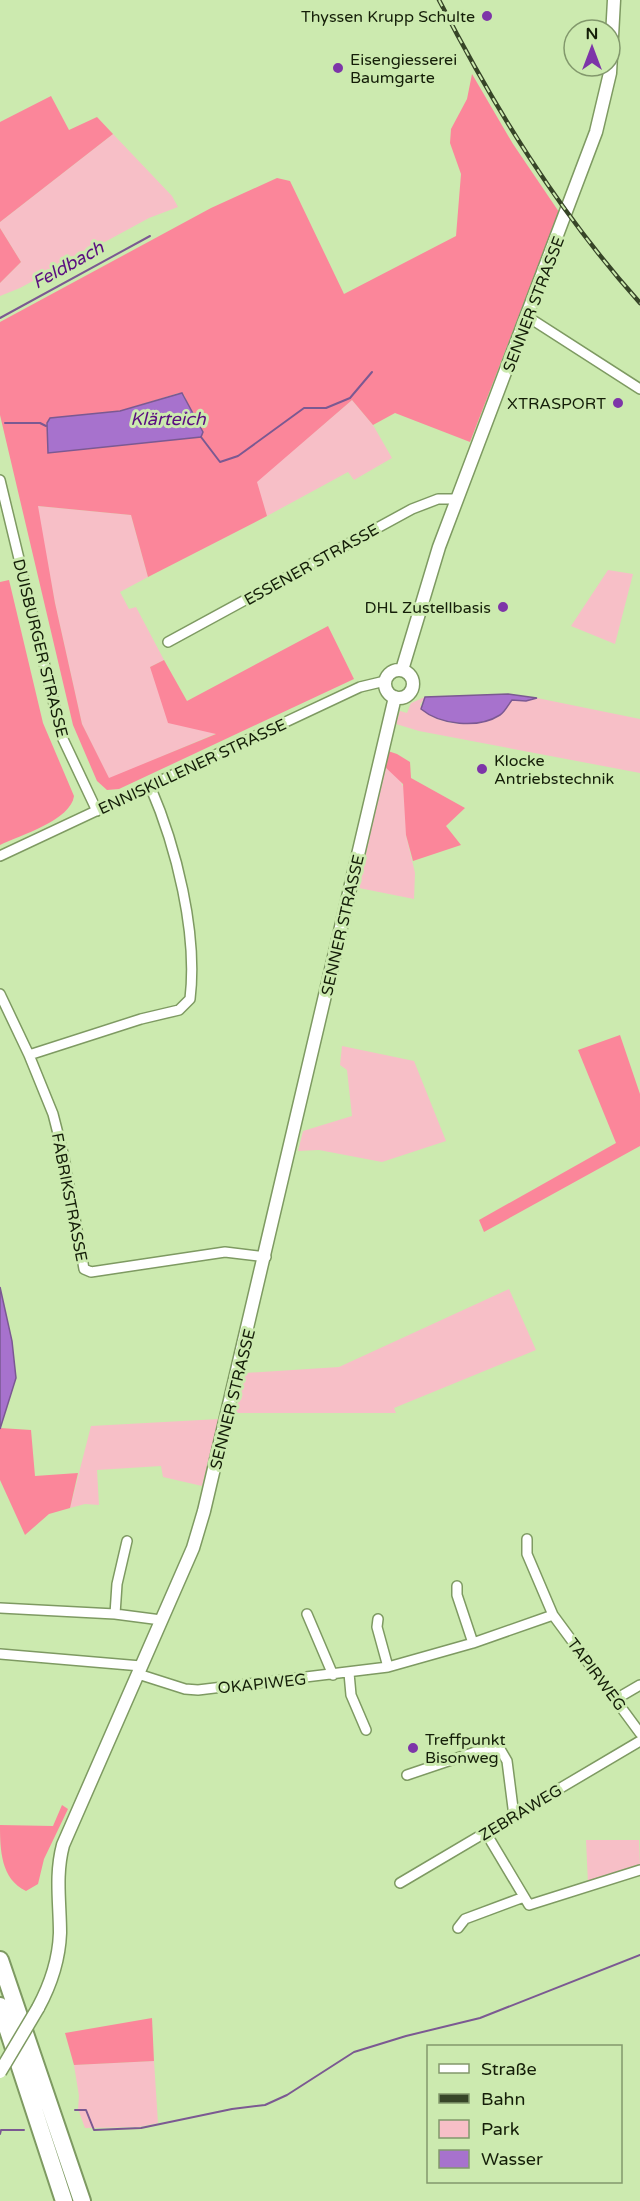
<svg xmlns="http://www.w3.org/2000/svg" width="640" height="2201" font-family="'Varela Round',sans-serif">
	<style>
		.green { fill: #f7bfc7 }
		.forest { fill: #fb869a; fill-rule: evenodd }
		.water { fill: #a772cd; stroke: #7b5992; stroke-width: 1.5 }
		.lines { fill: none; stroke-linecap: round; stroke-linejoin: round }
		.stream { stroke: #7b5992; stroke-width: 2 }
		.minor-casing { stroke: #7e9a62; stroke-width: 12 }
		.tertiary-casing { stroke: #7e9a62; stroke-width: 15 }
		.motorway-casing { stroke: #7e9a62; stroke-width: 20 }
		.minor { stroke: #fff; stroke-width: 9 }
		.tertiary { stroke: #fff; stroke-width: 12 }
		.motorway { stroke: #fff; stroke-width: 16 }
		.rail-casing { stroke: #374528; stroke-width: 4.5 }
		.rail { stroke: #cceaaf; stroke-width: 2; stroke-dasharray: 7; stroke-linecap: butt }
		.tertiary-bridge-casing { stroke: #7e9a62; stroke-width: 15; stroke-linecap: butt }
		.tertiary-bridge { stroke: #fff; stroke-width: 12 }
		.poi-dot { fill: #7d35a8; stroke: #cceaaf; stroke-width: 2 }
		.labels { text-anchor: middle; stroke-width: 6; stroke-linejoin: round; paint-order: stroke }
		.poi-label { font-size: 16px; fill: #141e08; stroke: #cceaaf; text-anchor: end }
		.street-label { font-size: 16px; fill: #141e08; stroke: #cceaaf }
		.water-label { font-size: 18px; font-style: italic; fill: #5a0d80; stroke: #cceaaf }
	</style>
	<rect width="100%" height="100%" fill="#cceaaf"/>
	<!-- green -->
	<path class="green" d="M113,134L172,196L178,207L149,218L20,288L0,296V283L21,262L0,228V222Z
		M352,400L373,425L392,458L354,480L348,472L267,516L256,482Z
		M37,506L131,515L148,577L120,592L129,609L136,607L164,660L150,667L217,733L109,779L82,724L55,603Z
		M608,570L633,574L615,644L571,626Z
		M425,697L420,705C432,724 470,729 490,719C498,715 505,706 512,700L526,701L537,698L640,719V773L419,731L396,724L400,711L407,713L411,703Z
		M384,766L399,778L406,793V835L415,873L414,899L359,888Z
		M342,1046L414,1061L446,1141L382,1162L319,1150L298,1151L303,1131L352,1116L347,1070L340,1065Z
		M509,1289L536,1350L394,1408L396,1413H235L245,1373L339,1367Z
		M219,1419L202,1486L163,1477L161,1466L97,1470L99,1505L85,1504L70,1508L91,1426Z
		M586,1840H639L640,1866L588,1883Z
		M154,2061L158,2123L139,2127L85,2128L78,2109L79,2096L74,2065Z"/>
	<!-- forest -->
	<path class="forest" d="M472,74L513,144L559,212L470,442L395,413L373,425L352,400L257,482L267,516L148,577L131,515L38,506L55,603L82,724L109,778L216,734L168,723L150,667L164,660L187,701L328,626L354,679L119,789L107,790L97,781L73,725L0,415V322L211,208L277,178L290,181L344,294L456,236L461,174L450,143L451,129L467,99ZM179,393L184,395L202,436L93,414L120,411Z
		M51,96L69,130L97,117L113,134L0,222V122Z
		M0,228L21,262L0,283Z
		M9,580L43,723L74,796C71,820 21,835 0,845V582Z
		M388,751L397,754L410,762L411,778L465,808L446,826L461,845L413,861L406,835L403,784L384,766Z
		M620,1035L640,1094V1146L484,1232L479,1220L616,1143L578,1050Z
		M0,1428L31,1430L35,1476L78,1473L70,1508L49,1514L25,1535L0,1480Z
		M62,1805L68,1809L44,1859L38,1884L26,1891C1,1879 0,1850 0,1825L53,1826Z
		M152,2018L154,2061L74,2065L65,2033Z"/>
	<!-- water -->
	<path class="water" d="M182,393L203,432L201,437L48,453L47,423L50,418L120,411Z
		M508,694L537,698L526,701L512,700C508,705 505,712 500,715C478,729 440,725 421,709L425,697Z
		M0,1287L12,1341L16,1378L0,1429Z"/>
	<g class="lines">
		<!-- stream -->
		<path class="stream" d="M0,318L150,236
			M5,423H40L46,426
			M201,437L220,462L238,456L304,408H326L350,398L372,372
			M75,2110H86L94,2130L141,2128L232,2109L265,2105L287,2095L354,2052L406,2036L480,2018L640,1955
			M0,2134L1,2130H24"/>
		<defs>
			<path id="minor" d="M528,317L640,389
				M0,480L62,737L97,811
				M168,642L412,509L438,499H457
				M0,856L360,687L385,681
				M0,994L29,1055L53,1114L64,1157L84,1269L91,1272L225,1252L266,1257
				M29,1055L141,1019L179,1010L190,999C198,933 176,846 150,786
				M457,1586V1595L473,1643
				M0,1608L115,1614L161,1620
				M115,1614L117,1584L127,1541
				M307,1614L333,1675
				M553,1615L640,1733
				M378,1619L377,1627L388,1667
				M0,1654L141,1666
				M349,1673L351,1695L366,1730
				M138,1674L185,1689L198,1690L388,1667L473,1643L553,1615L527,1554V1539
				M616,1699L640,1685
				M407,1775L487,1748L500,1749L507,1761L514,1816
				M486,1833L529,1905L640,1870
				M400,1883L640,1741
				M458,1928L465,1919L524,1897"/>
			<path id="tertiary" d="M402,670L439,547L596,132L610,73L614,0
				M385 684a14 14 0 1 1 28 0a14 14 0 1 1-28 0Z
				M38,2008C51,1984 59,1960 60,1933C60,1903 55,1875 63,1845L193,1548L204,1511L395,697"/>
			<path id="motorway" d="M0,1960L82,2201
				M0,2006L64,2201"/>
		</defs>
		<!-- minor casing -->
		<use href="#minor" class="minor-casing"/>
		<!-- tertiary casing -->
		<use href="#tertiary" class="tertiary-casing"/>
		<!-- motorway casing -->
		<use href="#motorway" class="motorway-casing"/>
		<!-- minor -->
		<use href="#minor" class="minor"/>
		<!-- tertiary -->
		<use href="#tertiary" class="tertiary"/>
		<!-- motorway -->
		<use href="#motorway" class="motorway"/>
		<defs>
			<path id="rail" d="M439,0C495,109 558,211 640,303"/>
		</defs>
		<!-- rail casing -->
		<use href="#rail" class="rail-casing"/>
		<!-- rail -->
		<use href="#rail" class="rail"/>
		<defs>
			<path id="tertiary-bridge" d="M0,2072L38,2008"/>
		</defs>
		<!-- tertiary-bridge casing -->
		<use href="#tertiary-bridge" class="tertiary-bridge-casing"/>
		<!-- tertiary-bridge -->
		<use href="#tertiary-bridge" class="tertiary-bridge"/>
	</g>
	<!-- markers -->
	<g class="poi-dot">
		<circle cx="487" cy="16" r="6"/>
		<circle cx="338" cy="68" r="6"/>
		<circle cx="618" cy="403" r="6"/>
		<circle cx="503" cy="607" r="6"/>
		<circle cx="482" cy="769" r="6"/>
		<circle cx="413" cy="1748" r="6"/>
	</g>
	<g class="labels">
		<!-- poi labels -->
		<g class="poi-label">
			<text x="475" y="22">Thyssen Krupp Schulte</text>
			<text x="350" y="65" text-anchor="start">Eisengiesserei<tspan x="350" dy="18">Baumgarte</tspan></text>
			<text x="606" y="409">XTRASPORT</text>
			<text x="491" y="613">DHL Zustellbasis</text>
			<text x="494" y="766" text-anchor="start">Klocke<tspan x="494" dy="18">Antriebstechnik</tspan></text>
			<text x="425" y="1745" text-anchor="start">Treffpunkt<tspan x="425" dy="18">Bisonweg</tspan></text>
		</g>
		<!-- street labels -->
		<g class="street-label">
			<text transform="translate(533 304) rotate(-69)" y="6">SENNER STRASSE</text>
			<text transform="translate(311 564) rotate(-29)" y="6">ESSENER STRASSE</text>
			<text transform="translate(41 648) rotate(76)" y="6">DUISBURGER STRASSE</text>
			<text transform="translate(192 766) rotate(-25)" y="6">ENNISKILLENER STRASSE</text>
			<text transform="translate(342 925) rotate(-77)" y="6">SENNER STRASSE</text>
			<text transform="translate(70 1197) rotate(79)" y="6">FABRIKSTRASSE</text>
			<text transform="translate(232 1399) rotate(-76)" y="6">SENNER STRASSE</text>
			<text transform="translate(597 1674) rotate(53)" y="6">TAPIRWEG</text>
			<text transform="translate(262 1683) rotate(-6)" y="6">OKAPIWEG</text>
			<text transform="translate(520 1812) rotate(-31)" y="6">ZEBRAWEG</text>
		</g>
		<!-- water labels -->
		<g class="water-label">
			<text transform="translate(68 265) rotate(-29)" y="6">Feldbach</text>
			<text x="168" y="425">Klärteich</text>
		</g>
	</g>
	<!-- legend -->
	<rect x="427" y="2045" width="195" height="138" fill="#cceaaf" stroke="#82986c" stroke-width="1.5"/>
	<rect x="439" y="2064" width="30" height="9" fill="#ffffff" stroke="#82986c" stroke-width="1.5"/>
	<text x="481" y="2075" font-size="18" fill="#141e08">Straße</text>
	<rect x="439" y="2094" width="30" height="9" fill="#374528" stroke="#82986c" stroke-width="1.5"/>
	<text x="481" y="2105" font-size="18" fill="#141e08">Bahn</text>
	<rect x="439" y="2120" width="30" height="18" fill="#f7bfc7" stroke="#82986c" stroke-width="1.5"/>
	<text x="481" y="2135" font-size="18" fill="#141e08">Park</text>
	<rect x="439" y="2150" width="30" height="18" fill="#a772cd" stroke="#82986c" stroke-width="1.5"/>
	<text x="481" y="2165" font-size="18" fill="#141e08">Wasser</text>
	<!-- north arrow -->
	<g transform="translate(592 48)"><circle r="28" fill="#cceaaf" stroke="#82986c" stroke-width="1.5"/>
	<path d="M0-4.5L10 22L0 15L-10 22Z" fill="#7d35a8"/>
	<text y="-9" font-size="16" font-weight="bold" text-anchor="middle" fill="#141e08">N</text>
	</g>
</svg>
